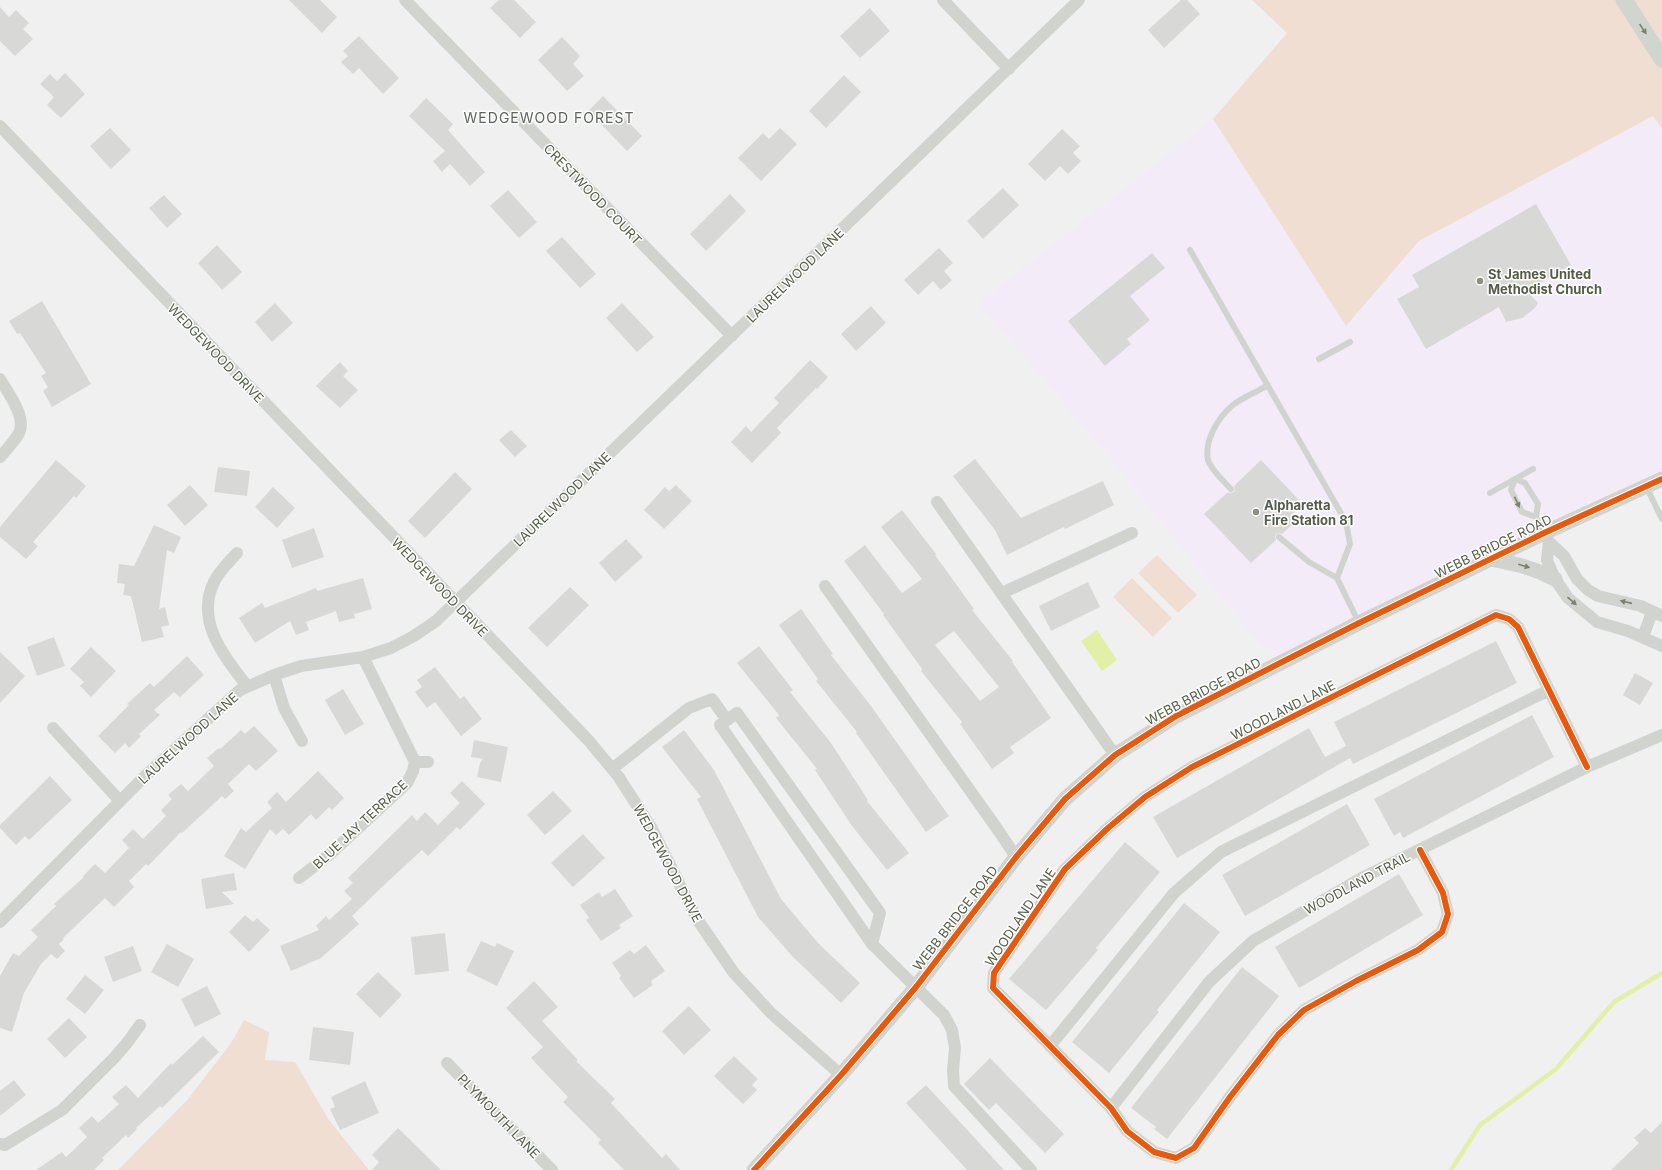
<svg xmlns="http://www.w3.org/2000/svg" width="1662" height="1170" font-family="Inter,sans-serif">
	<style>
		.commercial { fill: #f3ecf8 }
		.green { fill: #f1ded3 }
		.water { fill: #e2f0a7 }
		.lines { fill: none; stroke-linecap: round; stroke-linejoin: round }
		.stream { stroke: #e2f0a7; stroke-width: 4.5 }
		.building { fill: #d8d9d6; fill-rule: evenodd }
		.service { stroke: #d1d4ce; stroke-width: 6 }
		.minor { stroke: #d1d4ce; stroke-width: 12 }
		.tertiary { stroke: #d1d4ce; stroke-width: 15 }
		.secondary { stroke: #d1d5cf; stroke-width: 17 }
		.cycleway-casing { stroke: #fff; stroke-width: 8 }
		.cycleway { stroke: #e8590c; stroke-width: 6 }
		.oneway { fill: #79816f }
		.poi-dot { fill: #8a9082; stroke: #fff; stroke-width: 1.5 }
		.labels { text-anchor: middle; stroke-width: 3; stroke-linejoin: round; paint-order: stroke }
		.street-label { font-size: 13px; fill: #535d46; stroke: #fff }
		.poi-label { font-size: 13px; font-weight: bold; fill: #535d46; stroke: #fff; text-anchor: start }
		.neighbourhood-label { font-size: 14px; letter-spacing: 1px; fill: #5f645b; stroke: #fff }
	</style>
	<rect width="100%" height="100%" fill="#f0f0f1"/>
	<!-- commercial -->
	<path class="commercial" d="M1653,116L1662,129V473L1284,663L1252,636L1094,439L978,303L1213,119L1346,326L1419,241Z"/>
	<!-- green -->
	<path class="green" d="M1252,0H1662V129L1653,116L1419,241L1346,326L1213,119L1287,33Z
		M1157,555L1197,595L1178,613L1138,573Z
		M1132,578L1172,618L1153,637L1113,597Z
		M244,1020L269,1032L265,1060L295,1062L329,1120L369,1170H118L188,1099L231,1043Z"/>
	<!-- water -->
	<path class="water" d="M1097,630L1117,660L1102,671L1081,641Z"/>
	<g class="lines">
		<!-- stream -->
		<path class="stream" d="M1451,1170L1480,1125L1556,1069L1614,1002L1662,973"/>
	</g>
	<!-- building -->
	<path class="building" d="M289,0H320L337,17L322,33Z
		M499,0H514L536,22L520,38L490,8Z
		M1181,0H1187L1200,14L1164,48L1148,30Z
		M0,7L9,17L16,10L29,23L23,29L33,39L15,56L0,41Z
		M870,8L890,31L860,58L840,36Z
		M359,36L399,78L383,94L359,68L353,74L341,62L348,56L343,51Z
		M562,37L580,56L573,64L584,76L567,91L538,60Z
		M65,73L85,94L61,118L47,105L54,97L40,84L50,74L57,81Z
		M844,75L861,92L826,128L809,111Z
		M603,96L642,136L627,151L588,111Z
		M426,98L453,124L448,130L485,172L470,186L450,164L442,172L433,161L445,151L409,116Z
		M110,128L131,150L111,169L90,146Z
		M780,128L797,144L761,181L738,158L763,133L769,139Z
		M1062,129L1080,146L1073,153L1081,161L1068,174L1060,166L1045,181L1028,164Z
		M1003,188L1019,205L983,239L967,221Z
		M508,190L537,222L519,238L490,206Z
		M730,194L746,211L706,251L690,234Z
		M164,195L182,214L167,228L149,208Z
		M1536,204L1571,265L1527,291L1538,303L1535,308L1522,318L1506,322L1499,307L1426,349L1397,299L1419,287L1412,275Z
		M562,237L596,274L580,288L546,251Z
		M217,245L242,272L222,290L198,263Z
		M939,248L953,263L944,271L952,280L941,290L933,281L918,295L904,280Z
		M1152,253L1165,268L1130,296L1150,320L1127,339L1131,344L1105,366L1068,321Z
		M42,301L91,384L52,407L43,391L48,387L41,376L46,373L20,333L17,334L9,321Z
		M275,303L293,323L272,342L255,322Z
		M622,303L654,337L637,352L606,318Z
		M871,306L886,323L856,351L841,334Z
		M810,360L828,377L817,389L816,388L777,428L781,433L752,463L731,442L746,426L751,432L779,403L774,398Z
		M340,362L348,371L343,376L358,390L340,408L316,386Z
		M511,430L527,446L515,457L499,440Z
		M975,459L1021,518L1103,481L1114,505L1065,529L1064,527L1007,555L995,530L953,476Z
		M56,460L86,486L76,498L74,496L33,542L38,546L26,559L0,537V527Z
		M1261,460L1303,504L1290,516L1295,522L1282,534L1279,533L1276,534L1275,537L1276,540L1251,563L1204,514L1228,492L1230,493L1234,492L1235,490L1234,486Z
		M218,467L250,471L247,496L214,492Z
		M455,472L472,489L425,538L408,521Z
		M190,485L208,505L185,526L167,505Z
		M676,485L692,501L664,529L644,510L665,487L669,491Z
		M273,487L295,508L277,528L255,507Z
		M902,510L936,554L935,555L974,609L972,610L1013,661L1012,662L1051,718L1010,747L1014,753L992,769L960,724L962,722L921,671L922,669L883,615L884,614L844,561L865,545L902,593L922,579L881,527ZM954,631L999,687L980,701L935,645Z
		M154,525L181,537L174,553L167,550L159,609L165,607L169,625L161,627L164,637L142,642L131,596L123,595L125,584L117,583L119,564L134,566Z
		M314,528L324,557L292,568L282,540Z
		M626,539L643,557L615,582L599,563Z
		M363,578L372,609L354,614L355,618L339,622L336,611L306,622L309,630L296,635L290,621L255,643L239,618L262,603L265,608L316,588L317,591Z
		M1088,582L1100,607L1051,631L1039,606Z
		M570,587L589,605L547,647L528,628Z
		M801,609L833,654L831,655L871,706L949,816L926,832L856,733L857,732L816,681L818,679L779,625Z
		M54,637L65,666L37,676L27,647Z
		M1496,641L1517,683L1353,764L1350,758L1177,858L1153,817L1309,728L1325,757L1346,746L1334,722Z
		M759,646L793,690L790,692L831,743L868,800L867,801L909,853L887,870L852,826L815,770L817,769L776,718L779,715L737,663Z
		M91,647L116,671L91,697L80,686L84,682L70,669Z
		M0,652L25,676L0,703Z
		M187,656L204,675L180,697L174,692L154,710L160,715L139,734L141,736L129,748L125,743L115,753L98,736L129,705L127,704L150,683L154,687Z
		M435,667L460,699L464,696L482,719L461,736L435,702L427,708L415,692L422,687L417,680Z
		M1635,673L1653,683L1640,705L1623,695Z
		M343,689L364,724L345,735L325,700Z
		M1532,715L1554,757L1403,838L1400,832L1394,836L1374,799Z
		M254,726L278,751L256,771L249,764L228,784L234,791L225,799L222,796L182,833L181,832L148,866L146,864L129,881L134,887L114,907L105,898L63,938L64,939L59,944L65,951L57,959L51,954L41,964L24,993L12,1032L0,1028V976L13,953L19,956L38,937L31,930L56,906L54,904L84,877L83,876L95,864L105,873L129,848L122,840L133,829L143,839L166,816L161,810L172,799L168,795L181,784L188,791L214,766L207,758L219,748L220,749L241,730L245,734Z
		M684,730L714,770L781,899L819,944L860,983L841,1003L793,957L758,917L697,799L701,797L662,747Z
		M474,740L508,747L501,782L477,777L480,763L483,759L471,757Z
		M318,771L344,798L332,810L329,807L316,820L311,814L289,835L283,829L276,835L270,829L245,869L224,856L241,828L246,832L272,808L267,802L277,792L286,802Z
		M50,776L72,800L29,840L25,836L16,845L0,828V825Z
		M462,781L485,804L460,830L457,827L428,856L422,850L382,887L352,916L359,924L321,958L291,971L280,946L319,930L316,926L326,916L329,920L352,899L344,891L353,883L348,878L412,815L417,821L425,812L438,825L460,803L450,793Z
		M553,791L572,811L545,835L527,815Z
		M1347,804L1370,845L1245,916L1222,875Z
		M583,834L605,858L573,887L551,863Z
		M1125,842L1160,872L1096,948L1098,950L1046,1010L1009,979Z
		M234,873L237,890L222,892L234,904L206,909L201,879Z
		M1399,874L1423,915L1299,988L1275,947Z
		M615,889L633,916L619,925L621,928L601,941L586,920L589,918L580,905L599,892L602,897Z
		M1184,903L1220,932L1157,1010L1159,1012L1109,1073L1072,1042Z
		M245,915L253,922L257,918L270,930L249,952L229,932Z
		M445,933L449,971L415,975L411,937Z
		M481,941L495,947L497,943L514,951L497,986L466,971Z
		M167,944L194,959L178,987L151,972Z
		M646,945L665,971L651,981L653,985L634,998L619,978L621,976L612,963L630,950L634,954Z
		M133,946L142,971L113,982L104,957Z
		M1242,967L1279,996L1167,1139L1154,1129L1156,1127L1131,1108Z
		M378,972L402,995L380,1018L356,994Z
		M85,975L104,990L85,1014L66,999Z
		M534,981L558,1007L542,1021L578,1060L576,1061L615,1099L611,1103L662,1158L666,1154L680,1170H624L598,1143L601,1140L563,1102L568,1097L531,1058L543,1047L506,1008Z
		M207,986L221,1014L195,1027L181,999Z
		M689,1006L711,1030L684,1055L662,1031Z
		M69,1018L87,1037L65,1058L47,1039Z
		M313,1027L354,1032L350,1065L309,1060Z
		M203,1036L219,1052L162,1108L160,1106L136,1128L137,1129L128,1138L126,1135L102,1158L104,1160L94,1170H36L62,1152L66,1157L87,1137L79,1128L92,1116L98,1123L119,1104L112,1097L126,1085L138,1098L171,1063L172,1065Z
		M734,1056L758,1079L752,1085L757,1090L743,1104L714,1076Z
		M990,1058L1064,1134L1045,1153L996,1103L989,1110L964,1084Z
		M14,1080L26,1095L0,1116V1091Z
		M365,1081L379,1113L340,1130L330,1109L335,1107L331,1097Z
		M926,1085L1004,1170H967L906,1103Z
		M1662,1122V1170H1611L1639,1143L1634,1138L1645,1128L1651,1133Z
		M398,1128L441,1170H372L379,1162L372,1155Z"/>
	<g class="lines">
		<!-- service -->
		<path class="service" d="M1190,250L1346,522L1350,544L1337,578L1359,623
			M1319,359L1350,342
			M1515,479L1525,483L1538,504L1536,517L1544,533
			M1515,479L1511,490L1522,512L1536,517
			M1646,486L1662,519
			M1231,489C1224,482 1210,468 1208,460C1204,441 1218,417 1233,405C1243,397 1257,392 1268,385
			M1490,493L1533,469
			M1279,537L1309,562L1337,578"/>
		<!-- minor -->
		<path class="minor" d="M405,0L732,336
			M943,0L1009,69
			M0,126L589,741L618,776L651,827L697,919L734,973L771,1013L841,1075
			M0,379C8,393 27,417 19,433C15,441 6,450 0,457
			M937,502L1115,755
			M1544,533L1549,542L1547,560L1555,579L1568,598L1597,622L1628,631L1662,646
			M1549,542L1564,556L1577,579L1588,590L1598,596L1641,606L1662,616
			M237,553C229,562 219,571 214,582C195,621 224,656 247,686
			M825,586L998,830L1016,857
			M1002,593L1132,533
			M1643,637L1652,612
			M274,675L284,708L302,741
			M53,728L120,801
			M415,762H428
			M612,769L689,708L712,699L727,720
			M1420,850L1443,893L1448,914L1442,932L1418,950L1356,981L1304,1010L1278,1035L1230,1097L1194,1148L1176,1158L1154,1152L1127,1131L1111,1108L993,988L994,973L1065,869L1108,828L1145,797L1192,767L1496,615L1509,619L1518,627L1587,767
			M299,878L329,855L407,783L413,771L415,762L363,657
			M0,922L145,776L240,690L274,675L301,666L363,657L391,648L414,636L436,621L1079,0
			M872,944L880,913L737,713L720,725L872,944L944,1015L952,1030L955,1048L953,1070L954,1086L1031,1170
			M1050,1046L1174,893L1221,852L1549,690
			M447,1063L552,1170
			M1111,1108L1209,982L1253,941L1360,879L1587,767L1662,735
			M0,1144L5,1145L62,1110L114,1058L127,1043L140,1025"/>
		<!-- tertiary -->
		<path class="tertiary" d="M1491,559C1516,564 1532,567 1555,579
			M754,1170L841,1075L876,1034L916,987L1016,857L1065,799L1115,755L1176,716L1359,623L1544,533L1662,479"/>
		<!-- secondary -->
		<path class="secondary" d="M1624,0L1662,59"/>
		<defs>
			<path id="cycleway" d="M1420,850L1443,893L1448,914L1442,932L1418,950L1356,981L1304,1010L1278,1035L1230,1097L1194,1148L1176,1158L1154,1152L1127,1131L1111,1108L993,988L994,973L1065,869L1108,828L1145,797L1192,767L1496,615L1509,619L1518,627L1587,767
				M754,1170L841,1075L876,1034L916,987L1016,857L1065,799L1115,755L1176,716L1359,623L1544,533L1662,479"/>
		</defs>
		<!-- cycleway casing -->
		<use href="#cycleway" class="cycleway-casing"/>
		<!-- cycleway -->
		<use href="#cycleway" class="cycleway"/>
	</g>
	<!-- one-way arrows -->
	<defs><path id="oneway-solid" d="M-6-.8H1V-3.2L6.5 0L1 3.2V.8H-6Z"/></defs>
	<g class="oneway">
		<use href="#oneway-solid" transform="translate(1643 29) rotate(56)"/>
		<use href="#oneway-solid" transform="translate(1517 502) rotate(65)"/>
		<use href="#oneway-solid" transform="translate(1524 566) rotate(16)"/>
		<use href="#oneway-solid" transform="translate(1572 601) rotate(41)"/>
		<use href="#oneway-solid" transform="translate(1626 602) rotate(-167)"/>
	</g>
	<!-- markers -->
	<g class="poi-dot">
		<circle cx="1480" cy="281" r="4"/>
		<circle cx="1256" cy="512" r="4"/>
	</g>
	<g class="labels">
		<!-- street labels -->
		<g class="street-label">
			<text transform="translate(593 194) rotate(46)" y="5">CRESTWOOD COURT</text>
			<text transform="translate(795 275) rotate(-44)" y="5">LAURELWOOD LANE</text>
			<text transform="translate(216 353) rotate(46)" y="5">WEDGEWOOD DRIVE</text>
			<text transform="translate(562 499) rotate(-44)" y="5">LAURELWOOD LANE</text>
			<text transform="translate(1493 546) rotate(-26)" y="5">WEBB BRIDGE ROAD</text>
			<text transform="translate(440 587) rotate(46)" y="5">WEDGEWOOD DRIVE</text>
			<text transform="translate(1203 691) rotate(-28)" y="5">WEBB BRIDGE ROAD</text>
			<text transform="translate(1283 710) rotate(-27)" y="5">WOODLAND LANE</text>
			<text transform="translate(188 738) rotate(-42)" y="5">LAURELWOOD LANE</text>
			<text transform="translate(360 824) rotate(-43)" y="5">BLUE JAY TERRACE</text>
			<text transform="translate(668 863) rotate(62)" y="5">WEDGEWOOD DRIVE</text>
			<text transform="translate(1357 883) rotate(-28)" y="5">WOODLAND TRAIL</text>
			<text transform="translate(1020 917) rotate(-56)" y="5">WOODLAND LANE</text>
			<text transform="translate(955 918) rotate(-52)" y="5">WEBB BRIDGE ROAD</text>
			<text transform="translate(499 1116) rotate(46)" y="5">PLYMOUTH LANE</text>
		</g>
		<!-- poi labels -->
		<g class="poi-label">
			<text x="1488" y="279">St James United<tspan x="1488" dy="15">Methodist Church</tspan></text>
			<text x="1264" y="510">Alpharetta<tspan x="1264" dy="15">Fire Station 81</tspan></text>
		</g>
		<!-- neighbourhood labels -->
		<g class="neighbourhood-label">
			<text x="549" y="123">WEDGEWOOD FOREST</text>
		</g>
	</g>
</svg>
